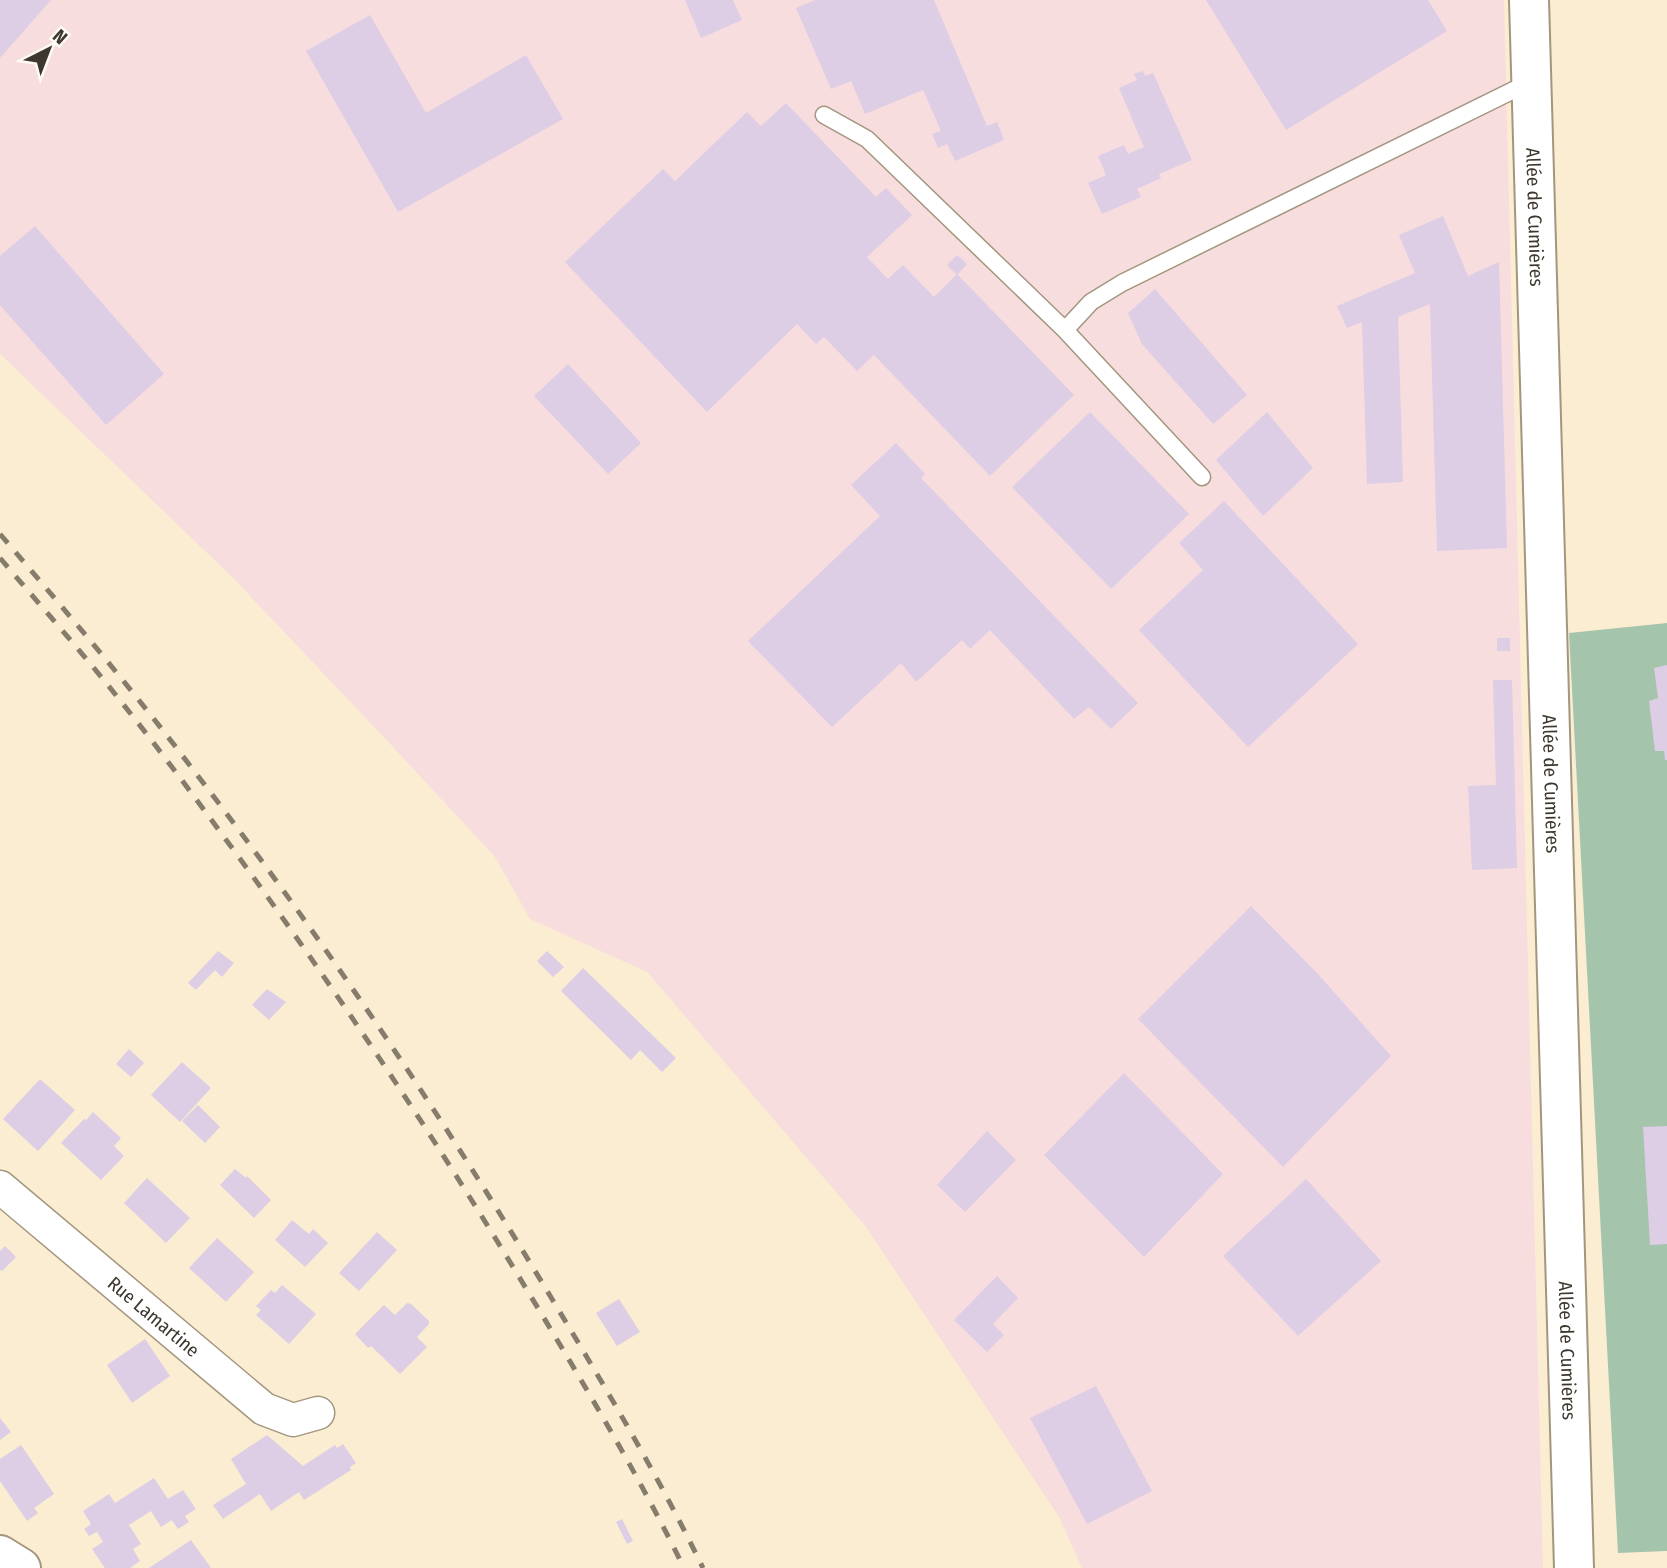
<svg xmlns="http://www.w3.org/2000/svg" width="1667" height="1568" font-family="'Fira Sans Condensed',sans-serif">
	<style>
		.industrial { fill: #f8dddf }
		.green { fill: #a5c4ac }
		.building { fill: #ddcde5 }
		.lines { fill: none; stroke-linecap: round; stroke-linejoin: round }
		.lane-casing { stroke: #a3967e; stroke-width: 19 }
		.street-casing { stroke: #a3967e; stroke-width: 35 }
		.secondary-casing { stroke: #a3967e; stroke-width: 42 }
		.lane { stroke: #fff; stroke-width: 16 }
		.street { stroke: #fff; stroke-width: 32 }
		.secondary { stroke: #fff; stroke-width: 38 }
		.rail { stroke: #857c6c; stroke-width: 5; stroke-dasharray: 12 12; stroke-linecap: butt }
		.labels { text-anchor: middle; stroke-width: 5; stroke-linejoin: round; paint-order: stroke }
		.street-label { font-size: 19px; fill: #3d372d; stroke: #fefbf6 }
	</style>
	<rect width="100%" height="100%" fill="#fbedd2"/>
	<!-- industrial -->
	<path class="industrial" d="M0,0H1504L1543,1568H1082L1059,1517L866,1227L647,972L530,919L495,857L392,746L232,577L0,354Z"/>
	<!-- green -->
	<path class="green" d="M1667,623V1551L1618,1553L1569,633Z"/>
	<!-- building -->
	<path class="building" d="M0,0H51L0,58Z
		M685,0H733L742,20L701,38Z
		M815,0H934L987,126L997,122L1004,140L955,161L947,144L938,148L932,134L941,131L923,90L865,114L851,81L831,89L796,8Z
		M1206,0H1428L1447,31L1286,130Z
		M370,15L426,113L526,55L563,119L398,212L306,51Z
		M1143,71L1145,76L1153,73L1192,160L1159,174L1161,178L1137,189L1141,197L1102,214L1088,183L1106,175L1098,156L1124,145L1128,154L1144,147L1119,88L1137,80L1134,74Z
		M786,103L876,197L886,188L912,215L867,257L888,279L903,265L934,297L957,274L1074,395L990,476L874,355L857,371L824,337L816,344L797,324L707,412L565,262L663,169L675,181L747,112L761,126Z
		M1443,216L1468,276L1499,262L1507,548L1437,551L1430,304L1398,317L1403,482L1367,484L1362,322L1347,328L1337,306L1415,273L1399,235Z
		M35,226L164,374L106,425L0,305V256Z
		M957,255L967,264L957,275L947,265Z
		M1155,289L1247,395L1213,424L1142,344L1128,313Z
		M568,364L641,443L608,474L534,396Z
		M1090,412L1189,514L1111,589L1012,487Z
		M1267,412L1313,468L1263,516L1216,460Z
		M896,443L925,474L921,478L1138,703L1111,729L1089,707L1074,719L990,630L970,649L962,640L916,682L901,663L832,727L748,641L880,516L851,485Z
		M1224,501L1358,644L1248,747L1139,630L1203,570L1179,543Z
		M1497,638H1510V651H1497Z
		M1667,665V760H1665L1664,751H1655L1649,701L1658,698L1654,668Z
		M1493,680H1512L1517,868L1472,870L1468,786L1496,785Z
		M1251,906L1317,973L1391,1056L1283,1167L1138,1019Z
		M218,951L234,963L222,977L215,970L196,990L188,983Z
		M547,951L564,967L553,977L537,961Z
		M583,968L676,1058L662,1072L640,1050L631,1060L561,991Z
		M267,989L286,1002L269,1020L252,1005Z
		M129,1049L144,1063L131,1077L116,1064Z
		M182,1062L211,1088L180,1122L151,1095Z
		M1124,1073L1223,1174L1144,1257L1044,1155Z
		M40,1079L75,1110L38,1151L3,1119Z
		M198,1105L220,1127L205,1143L182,1121Z
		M93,1112L121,1138L114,1146L124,1156L101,1180L61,1143L84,1119L86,1120Z
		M1667,1126V1244L1650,1245L1643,1127Z
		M987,1131L1016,1160L965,1212L937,1185Z
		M235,1169L246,1178L247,1176L271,1200L254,1218L220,1185Z
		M147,1178L190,1218L166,1243L124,1203Z
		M1306,1179L1381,1261L1298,1336L1223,1256Z
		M292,1220L309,1234L313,1229L328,1243L305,1267L275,1240Z
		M377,1232L397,1250L359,1291L339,1273Z
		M217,1238L254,1272L226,1302L189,1268Z
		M5,1246L16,1257L2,1271L0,1270V1251Z
		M997,1276L1018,1298L993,1324L1004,1335L987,1352L954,1320Z
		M282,1285L316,1314L289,1344L256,1315L261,1310L256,1306L271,1290L275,1293Z
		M619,1299L640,1332L617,1346L596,1313Z
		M407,1303L411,1304L429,1321V1324L417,1337L427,1347L400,1374L371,1346L368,1348L355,1334L384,1305L395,1315Z
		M145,1339L170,1376L132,1403L107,1365Z
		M1096,1386L1152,1491L1087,1524L1030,1418Z
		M0,1418L11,1432L0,1440Z
		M267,1435L303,1466L335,1445L337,1448L343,1444L356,1463L350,1467L351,1470L304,1500L299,1492L271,1511L260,1494L223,1519L213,1505L246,1484L231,1459Z
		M21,1445L54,1494L34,1508L38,1513L27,1521L0,1481V1459Z
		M154,1478L168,1499L183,1490L196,1509L185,1516L189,1522L178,1529L172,1520L161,1527L151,1511L129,1525L141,1544L133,1549L140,1561L130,1568H105L92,1549L103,1542L97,1532L89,1536L84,1529L91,1524L83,1511L109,1494L115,1503Z
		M622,1519L633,1541L627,1544L616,1522Z
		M191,1540L211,1568H149Z"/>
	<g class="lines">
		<defs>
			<path id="lane" d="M824,115L867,139L1065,330
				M1202,477L1065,330L1091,302L1122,283L1530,82"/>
			<g id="street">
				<path id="s1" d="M0,1187L264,1409L293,1420L318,1413"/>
			</g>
			<g id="secondary">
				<path id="s2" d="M1529,0L1574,1568"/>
				<path d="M0,1555L21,1568"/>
			</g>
		</defs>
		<!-- lane casing -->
		<use href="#lane" class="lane-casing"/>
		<!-- street casing -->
		<use href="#street" class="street-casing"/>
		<!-- secondary casing -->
		<use href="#secondary" class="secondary-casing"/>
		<!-- lane -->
		<use href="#lane" class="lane"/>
		<!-- street -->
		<use href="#street" class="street"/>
		<!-- secondary -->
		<use href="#secondary" class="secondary"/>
		<!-- rail -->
		<path class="rail" d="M0,534C64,609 128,684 188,763C320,934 441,1114 552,1299C605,1387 658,1475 703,1568
			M0,558C40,605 81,651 119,699C160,750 199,803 238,856C340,996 437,1141 527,1290C582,1381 637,1472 684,1568"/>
	</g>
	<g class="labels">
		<!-- street labels -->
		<g class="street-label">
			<text dy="7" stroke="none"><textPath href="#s2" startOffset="217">Allée de Cumières</textPath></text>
			<text dy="7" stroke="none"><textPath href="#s2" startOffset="784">Allée de Cumières</textPath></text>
			<text dy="7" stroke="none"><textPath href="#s1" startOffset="201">Rue Lamartine</textPath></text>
			<text dy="7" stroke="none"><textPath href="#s2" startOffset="1351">Allée de Cumières</textPath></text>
		</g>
	</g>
	<!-- north arrow -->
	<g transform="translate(49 49) rotate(42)" stroke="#fefbf6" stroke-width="5" paint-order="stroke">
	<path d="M0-5L12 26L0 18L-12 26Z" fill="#3d372d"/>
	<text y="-10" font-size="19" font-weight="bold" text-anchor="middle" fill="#3d372d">N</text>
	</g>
</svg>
